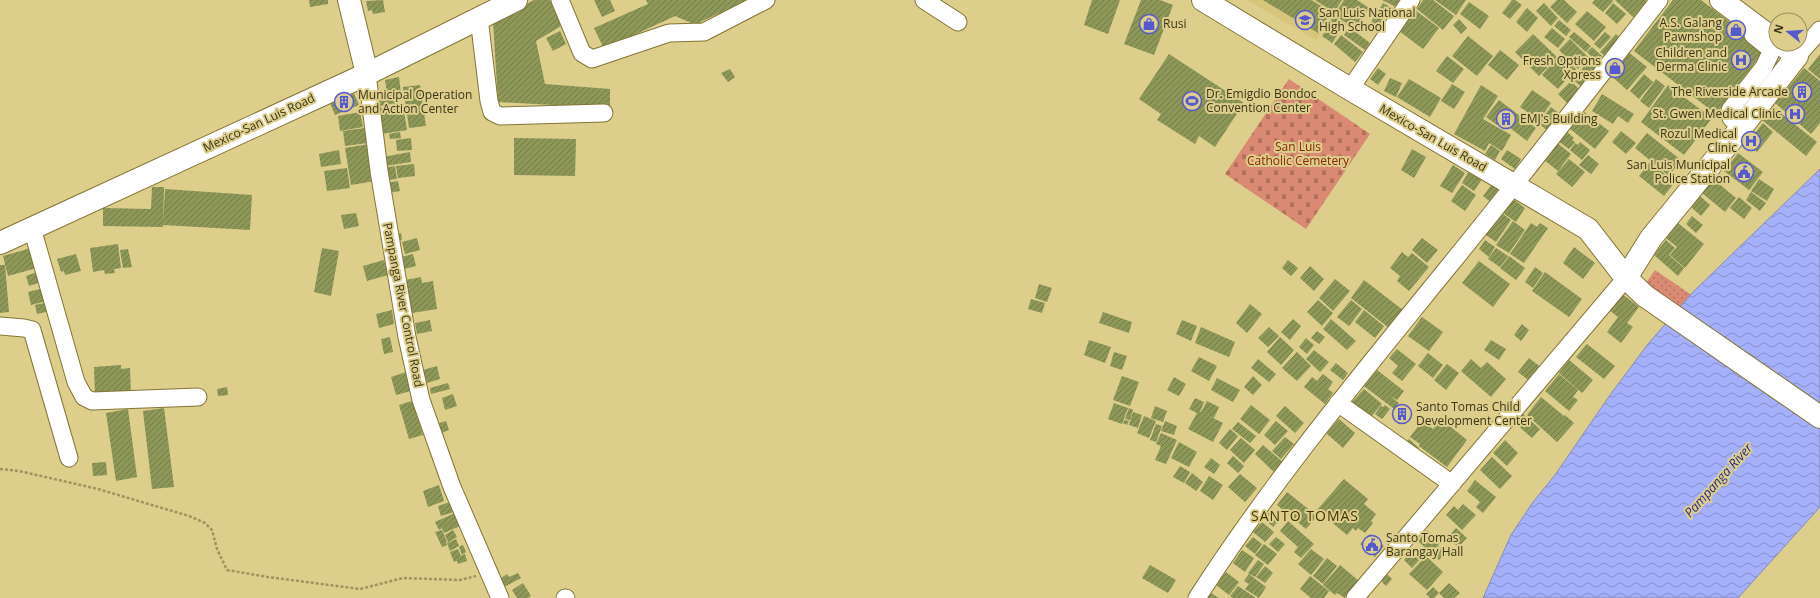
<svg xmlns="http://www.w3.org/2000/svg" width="1820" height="598" font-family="'Open Sans',sans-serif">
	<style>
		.built { fill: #d6c57b }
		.green { fill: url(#green-dots) }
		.cemetery { fill: url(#cemetery-stones) }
		.water { fill: url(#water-waves); stroke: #858bb7 }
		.building { fill: url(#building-hatch) }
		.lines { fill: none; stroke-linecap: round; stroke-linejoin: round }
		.minor-casing { stroke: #847534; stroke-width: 19 }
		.major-casing { stroke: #847534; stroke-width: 24 }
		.path { stroke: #9f9360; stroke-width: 2.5; stroke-dasharray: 3 2; stroke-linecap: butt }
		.minor { stroke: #fff; stroke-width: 17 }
		.major { stroke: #fff; stroke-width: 22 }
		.labels { text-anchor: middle; stroke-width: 4; stroke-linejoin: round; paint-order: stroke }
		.poi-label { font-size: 12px; fill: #3a3419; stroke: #ddce8c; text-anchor: start }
		.street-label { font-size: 12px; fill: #3a3419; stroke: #ddce8c }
		.park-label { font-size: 12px; fill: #882705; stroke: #ddce8c }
		.water-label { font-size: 13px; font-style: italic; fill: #2e2e82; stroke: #ddce8c }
		.quarter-label { font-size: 14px; letter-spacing: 1px; fill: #403500; stroke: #ddce8c }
	</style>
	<defs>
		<pattern id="green-dots" width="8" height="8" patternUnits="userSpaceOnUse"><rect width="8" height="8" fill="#da8a73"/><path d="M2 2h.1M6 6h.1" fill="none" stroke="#b2725e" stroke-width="1.8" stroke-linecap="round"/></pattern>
		<pattern id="cemetery-stones" width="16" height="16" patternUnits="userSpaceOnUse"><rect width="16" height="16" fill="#da8a73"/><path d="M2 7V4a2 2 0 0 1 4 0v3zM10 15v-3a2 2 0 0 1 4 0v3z" fill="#b2725e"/></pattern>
		<pattern id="water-waves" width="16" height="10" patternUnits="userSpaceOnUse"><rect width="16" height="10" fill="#a5b0fb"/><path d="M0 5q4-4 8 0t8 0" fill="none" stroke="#8790ca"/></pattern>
		<pattern id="building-hatch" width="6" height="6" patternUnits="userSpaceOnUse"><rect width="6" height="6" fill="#8c9758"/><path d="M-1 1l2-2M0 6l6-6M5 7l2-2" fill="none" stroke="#737c48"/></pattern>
	</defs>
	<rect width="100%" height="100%" fill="#ddce8c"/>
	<!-- built -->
	<path class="built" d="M1247,0H1343L1316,40Z"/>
	<!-- green -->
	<path class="green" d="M1655,270L1778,354L1767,370L1644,286Z"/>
	<!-- cemetery -->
	<path class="cemetery" d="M1289,79L1370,134L1306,229L1225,174Z"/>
	<!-- water -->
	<path class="water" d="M1820,169V507L1738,598H1483L1511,535L1533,502L1555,475L1610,395L1648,344L1692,293Z"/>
	<!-- building -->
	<path class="building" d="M309,0H328V4L310,7Z
		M383,0L385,12L373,14L372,10L368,11L366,1Z
		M534,0H550L561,26L536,41L545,84L610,89V108L498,102L493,22Z
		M594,0H610L615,11L602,17Z
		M646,0H748L700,22L703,28L675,16L604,49L594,28L648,4Z
		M1092,0H1120L1108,34L1084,25Z
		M1141,0H1160L1173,5L1154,55L1124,44Z
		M1263,0H1311L1331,12L1318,33Z
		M1315,0H1342L1334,12Z
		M1344,0H1357L1369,8L1356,29L1334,15Z
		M1382,0H1399L1396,7Z
		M1423,0H1433L1454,16L1443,30L1417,9Z
		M1435,0H1466L1456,15Z
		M1512,0H1515L1522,5L1510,19L1502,13Z
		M1557,0H1564L1577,12L1567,23L1550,7Z
		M1595,0H1612L1613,1L1603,12L1592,3Z
		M1615,0H1645L1648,2L1633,17Z
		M1673,0H1701L1765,49L1716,114L1634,51Z
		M1469,2L1489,16L1480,29L1460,14Z
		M1383,3L1396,10L1390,21L1377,13Z
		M1544,3L1558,18L1551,26L1536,11Z
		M1613,3L1626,14L1617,24L1605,13Z
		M1527,8L1538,18L1527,32L1516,22Z
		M1415,10L1439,28L1423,49L1399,31Z
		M1587,11L1606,27L1594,41L1575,24Z
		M1375,15L1388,22L1381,33L1369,26Z
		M1334,16L1346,24L1340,33L1328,24Z
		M1459,19L1467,28L1461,34L1453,25Z
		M1559,20L1571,30L1566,36L1554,26Z
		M1328,27L1338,34L1332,43L1322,36Z
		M1349,27L1370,43L1365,50L1344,35Z
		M1552,28L1565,39L1558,48L1544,37Z
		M560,31L566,44L553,51L546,38Z
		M1574,32L1591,46L1586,52L1569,37Z
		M1605,32L1611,37L1600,49L1594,44Z
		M1533,34L1557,57L1539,76L1515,52Z
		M1616,34L1623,40L1608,58L1600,52Z
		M1341,35L1363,52L1355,62L1334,44Z
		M1468,36L1493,56L1477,76L1452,56Z
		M1570,39L1589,58L1578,69L1559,50Z
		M1592,47L1602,56L1597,62L1587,52Z
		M1500,50L1519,65L1507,80L1488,65Z
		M1627,51L1647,67L1627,90L1608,73Z
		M1169,54L1244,103L1215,147L1199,136L1195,144L1157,120L1161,114L1139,99Z
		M1560,54L1576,69L1558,89L1542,75Z
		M1820,54V79L1808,69Z
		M1447,56L1464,69L1453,83L1436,71Z
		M1590,59L1600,68L1591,78L1581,70Z
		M1378,68L1386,74L1378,85L1370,79Z
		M1804,68L1820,81V123L1811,134L1775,103Z
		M730,69L735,77L728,82L721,73Z
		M1580,70L1591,79L1583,88L1572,79Z
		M1644,74L1653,82L1639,99L1630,91Z
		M399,77L401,94L395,95L397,103L379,106L377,94L387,93L385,80Z
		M1390,78L1402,83L1396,97L1384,91Z
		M1409,79L1441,98L1430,117L1397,97Z
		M1656,79L1665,86L1649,108L1640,101Z
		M1571,81L1581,91L1568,104L1558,94Z
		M1452,84L1465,92L1454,109L1441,101Z
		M420,85L426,126L409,128L403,87Z
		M1481,85L1498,96L1483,119L1511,135L1502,151L1489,143L1485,151L1454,134Z
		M1668,85L1712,118L1684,155L1641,122Z
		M352,89L359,105L335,115L328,98Z
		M1532,90L1551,103L1539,120L1520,107Z
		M1602,94L1634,114L1628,123L1618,116L1613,124L1592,111Z
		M1499,100L1536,128L1527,141L1501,121L1497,125L1486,117Z
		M403,105L407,130L382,134L377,109Z
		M1551,107L1561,115L1548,131L1538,123Z
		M1773,107L1817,142L1806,156L1762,120Z
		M1583,111L1609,131L1595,149L1569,128Z
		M360,112L363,127L340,131L338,116Z
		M1763,123L1773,132L1757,152L1747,143Z
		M365,128L368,143L345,146L343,131Z
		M1566,131L1574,138L1572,140L1575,142L1569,149L1558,141Z
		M1621,131L1636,143L1626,154L1612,142Z
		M400,132L401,138L390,139L389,134Z
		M1647,133L1681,160L1669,176L1635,148Z
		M411,138L412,150L397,151L396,140Z
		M514,138L576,139L575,176L514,175Z
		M1556,142L1571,154L1558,171L1543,159Z
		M1580,142L1590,150L1582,160L1570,150L1575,143L1578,145Z
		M369,144L375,181L351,185L345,148Z
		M1491,145L1500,151L1495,160L1485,154Z
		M1412,149L1426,157L1414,178L1401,170Z
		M339,150L341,164L321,167L319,154Z
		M1507,150L1521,159L1515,169L1501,159Z
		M410,152L411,162L385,166L383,157Z
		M1738,153L1763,172L1749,190L1724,171Z
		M1588,155L1599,164L1591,174L1579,165Z
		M1569,159L1585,172L1572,187L1556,174Z
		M1650,162L1675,182L1664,196L1639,176Z
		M414,164L415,176L398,178L396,166Z
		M1453,165L1465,173L1452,193L1440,186Z
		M395,166L397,179L386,180L384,168Z
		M347,168L350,188L327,191L324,171Z
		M1469,171L1482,179L1474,191L1462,183Z
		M1713,179L1736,198L1725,212L1702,193Z
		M1759,179L1774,189L1767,201L1751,191Z
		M398,181L400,191L388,193L386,183Z
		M1492,184L1501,191L1492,203L1483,196Z
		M1462,185L1476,195L1465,211L1451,201Z
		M152,187H164L163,227L103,226V208L151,209Z
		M165,189L252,195L250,230L163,225Z
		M1751,192L1766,203L1760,211L1746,200Z
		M1700,196L1710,205L1701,216L1691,207Z
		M1739,197L1752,208L1744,219L1730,208Z
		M1513,199L1525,208L1516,222L1503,213Z
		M1499,211L1511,220L1496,242L1483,233Z
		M356,213L359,226L344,229L341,215Z
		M1692,216L1703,225L1696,233L1686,224Z
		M1513,221L1525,230L1509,253L1496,245Z
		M1531,223L1537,227L1540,223L1548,228L1524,263L1510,254Z
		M1678,223L1704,244L1685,268L1670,255L1677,247L1666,238Z
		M401,233L402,240L393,242L392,235Z
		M417,238L420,250L405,254L402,242Z
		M1422,238L1438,250L1427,263L1412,250Z
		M1485,240L1495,247L1489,257L1479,249Z
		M1666,240L1675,248L1669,255L1684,268L1678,276L1654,255Z
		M118,244L121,268L114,269L115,273L105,274L104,270L93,272L90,248Z
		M1574,247L1595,263L1583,279L1563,263Z
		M31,248L37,268L8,276L3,256Z
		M322,248L339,251L331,296L314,292Z
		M1496,248L1508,256L1500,267L1488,259Z
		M128,249L132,267L123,268L120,250Z
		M1402,252L1408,257L1412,253L1429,267L1409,291L1397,281L1400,276L1390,268Z
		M76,254L81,271L65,275L64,271L61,272L57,259Z
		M413,254L416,266L400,270L397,258Z
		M1509,256L1525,268L1516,280L1500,268Z
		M384,260L388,275L367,281L363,266Z
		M1288,260L1298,268L1291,276L1282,268Z
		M1479,261L1510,284L1493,307L1462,283Z
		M0,265H5L9,312L0,313Z
		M1310,266L1324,279L1314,291L1300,278Z
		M1535,267L1543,273L1533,288L1525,282Z
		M37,272L41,282L29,286L26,276Z
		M1545,272L1582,299L1569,317L1532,291Z
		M421,277L422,283L433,281L437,309L406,314L400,281Z
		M1335,279L1350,291L1333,311L1319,298Z
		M1364,280L1403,310L1389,328L1351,298Z
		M1039,284L1052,288L1047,302L1035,298Z
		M44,288L47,301L31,305L28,292Z
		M1621,293L1639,307L1627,323L1633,327L1621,343L1607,332L1618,317L1609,310Z
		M1031,299L1045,303L1042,313L1028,309Z
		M1318,300L1333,313L1322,326L1307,312Z
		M1351,300L1362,309L1349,326L1337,317Z
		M49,302L50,311L37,314L35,305Z
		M1250,304L1262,314L1247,333L1236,323Z
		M392,310L394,324L379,328L376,314Z
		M1364,310L1384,326L1375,338L1355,322Z
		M1103,312L1132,322L1129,333L1099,323Z
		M1422,317L1443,332L1429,351L1408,336Z
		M1293,319L1301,326L1290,340L1281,332Z
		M1331,319L1356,341L1347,350L1323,329Z
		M430,320L432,331L417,334L415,323Z
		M1182,320L1197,326L1191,341L1176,334Z
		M1522,324L1529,330L1521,341L1514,335Z
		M1201,327L1235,342L1229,357L1195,343Z
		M1269,327L1279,336L1268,347L1258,338Z
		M1317,331L1325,337L1319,344L1311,338Z
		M390,337L393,352L384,354L381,339Z
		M1280,337L1294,350L1281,365L1267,352Z
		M1306,338L1314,345L1307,354L1299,347Z
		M1089,340L1111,347L1105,363L1084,355Z
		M1491,340L1506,349L1499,360L1484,350Z
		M1587,344L1615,366L1604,379L1576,357Z
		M1397,349L1416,364L1402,381L1392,373L1398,366L1389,358Z
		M1314,350L1329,362L1320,372L1306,359Z
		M1114,352L1127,356L1122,370L1110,366Z
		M1297,352L1311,366L1297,381L1282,368Z
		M1428,353L1443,365L1433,378L1418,366Z
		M1199,357L1217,366L1209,381L1191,371Z
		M1529,358L1543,369L1532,383L1518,372Z
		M1258,359L1276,374L1269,382L1251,368Z
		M1471,359L1481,368L1487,362L1506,379L1491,397L1461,371Z
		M1569,360L1593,380L1582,393L1559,373Z
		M1336,363L1348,373L1343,380L1330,370Z
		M1447,364L1459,373L1446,390L1434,380Z
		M121,365V369L130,368L131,395L95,396L94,367Z
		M437,366L440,379L427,383L423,370Z
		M1377,370L1404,391L1397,400L1390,396L1399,403L1394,409L1364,386Z
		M406,372L411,391L396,395L391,377Z
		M1323,374L1333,382L1328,389L1333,393L1325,404L1304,387L1312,377L1317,381Z
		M1559,374L1578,390L1573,397L1578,400L1569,411L1545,391Z
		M1122,376L1139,382L1130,406L1113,400Z
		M1253,376L1262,385L1253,395L1244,387Z
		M1174,377L1186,384L1179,396L1167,390Z
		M1217,378L1240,390L1233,402L1211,390Z
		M448,383L450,389L431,394L430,388Z
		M227,387L228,395L218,396L217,389Z
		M1364,389L1382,404L1370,418L1352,402Z
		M453,394L457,406L445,410L442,398Z
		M1541,397L1564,416L1557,425L1565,415L1574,423L1557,442L1527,415Z
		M1195,398L1204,402L1200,412H1201L1207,401L1219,407L1214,418L1207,415L1223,423L1213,442L1188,429L1197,413L1189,409Z
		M412,401L423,435L409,439L399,405Z
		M1114,403L1128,408L1122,424L1108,419Z
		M1251,405L1270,420L1259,434L1240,419Z
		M1385,405L1390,409L1382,419L1375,414L1381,406L1383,407Z
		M1155,406L1167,411L1163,422L1151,418Z
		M1285,406L1304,423L1295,433L1276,416Z
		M1401,406L1410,413L1403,422L1394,415Z
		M164,408L174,487L152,489L143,411Z
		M1129,408L1133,410L1130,420L1125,419Z
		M128,409L137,477L116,481L106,413Z
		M1133,412L1142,415L1138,428L1129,425Z
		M1523,414L1540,429L1532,438L1515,423Z
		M1144,416L1156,421L1149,438L1137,433Z
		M1339,419L1355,433L1343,448L1326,433Z
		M1441,419L1467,440L1447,467L1419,446L1420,444L1410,437L1422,421L1433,429Z
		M1124,420L1129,421L1127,425L1123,423Z
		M446,421L449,430L436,435L433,425Z
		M1165,421L1177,426L1174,435L1161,431Z
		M1276,421L1288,431L1275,445L1264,435Z
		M1238,422L1256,436L1250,443L1232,429Z
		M1156,424L1162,426L1156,442L1150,440Z
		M1230,429L1238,436L1227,450L1219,443Z
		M1161,433L1177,440L1166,464L1155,460L1161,446L1156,444Z
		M1285,437L1294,444L1281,459L1272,451Z
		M1241,438L1255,450L1244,463L1230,450Z
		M1409,439L1419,448L1417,451L1406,443Z
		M1505,440L1518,453L1507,466L1493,453Z
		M1179,442L1197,452L1189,467L1171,458Z
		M1263,445L1285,464L1276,474L1255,454Z
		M1233,456L1244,466L1238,473L1227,463Z
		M1492,457L1512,476L1500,489L1480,470Z
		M1211,458L1220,465L1214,474L1204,467Z
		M106,462L107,475L93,476L92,463Z
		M1180,466L1190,472L1184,483L1173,477Z
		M1192,473L1203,482L1196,491L1185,483Z
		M1240,474L1257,488L1245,502L1228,487Z
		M1209,476L1223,485L1213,500L1200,491Z
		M1344,479L1368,499L1364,504L1376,514L1371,521L1373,523L1365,533L1358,528L1356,531L1353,528L1347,535L1317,510Z
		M1475,480L1496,497L1483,513L1476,507L1480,502L1467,491Z
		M439,485L444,501L428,507L423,491Z
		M1287,492L1317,516L1306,529L1277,505Z
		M450,502L454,512L441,516L438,506Z
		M1463,504L1476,515L1462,530L1446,515L1454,506L1458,510Z
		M1270,511L1280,519L1273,527L1264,519Z
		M455,513L460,526L444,533L442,528L439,530L435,522Z
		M1288,521L1314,544L1301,558L1294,552L1298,547L1280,531Z
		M1262,522L1274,532L1265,542L1253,532Z
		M1456,528L1467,538L1458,547L1448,537Z
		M442,530L447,542L446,543L447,545L442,547L435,532Z
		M453,530L457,537L448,542L445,535Z
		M1427,530L1441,542L1431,553L1418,541Z
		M1370,534L1384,546L1375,557L1360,544Z
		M1253,537L1262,544L1255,554L1245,546Z
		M1276,537L1285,544L1278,552L1269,544Z
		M456,539L459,546L450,551L447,543Z
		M1264,544L1277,554L1268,565L1255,555Z
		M463,545L466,552L462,555L459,547Z
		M1438,546L1445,552L1439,560L1432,553Z
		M458,549L461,556L465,554L467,561L458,564L457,561L454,562L450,552Z
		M1311,549L1324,559L1311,575L1298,564Z
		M1242,550L1254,558L1245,572L1233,563Z
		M1412,550L1421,558L1412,568L1404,560Z
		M1426,556L1443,572L1427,590L1409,574Z
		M1327,558L1337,566L1323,584L1313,576Z
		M1258,560L1264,564L1255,577L1248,573Z
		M1150,565L1176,580L1168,593L1142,578Z
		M1340,565L1359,581L1345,598L1337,593L1335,595L1323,585Z
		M1265,566L1273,573L1265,583L1256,577Z
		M1226,572L1239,582L1229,595L1216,585Z
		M518,573L521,578L504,587L500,579L507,574L509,577Z
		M1249,574L1266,587L1259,598L1245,589L1249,584L1244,581Z
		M1387,574L1392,579L1386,586L1381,581Z
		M1310,576L1329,591L1324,598H1311L1300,589Z
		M523,583L531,596L528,598H517L512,590Z
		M1449,583L1460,593L1454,598H1444L1439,593Z
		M1238,586L1256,598H1233L1230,596Z
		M1433,587L1439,593L1434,598H1430L1426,594Z
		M1211,593L1219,598H1208Z"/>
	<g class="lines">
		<defs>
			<path id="minor" d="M560,0L582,53L592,59L669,33L704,32L766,0
				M924,0L958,22
				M479,18L489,101L492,112L500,116L604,113
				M1797,56L1820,30
				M367,74L379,171L407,337L421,400L452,487L500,598
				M1350,89L1411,0
				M1741,128L1731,118L1730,110L1764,67L1771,52L1769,48L1753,35
				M32,228L76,382L84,397L92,401L198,397
				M0,326L24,328L32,330L69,458
				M1338,403L1452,484
				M565,598H566
				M1197,598C1271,483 1359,377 1445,271C1518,182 1588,91 1659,0
				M1355,598L1626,278"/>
			<path id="major" d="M349,0L367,74
				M1203,0L1350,89L1588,229L1626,278L1645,296L1820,417
				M1721,0L1776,41
				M0,243L367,74L516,0
				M1626,278L1651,238L1741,128L1797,56L1781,44"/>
		</defs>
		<!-- minor casing -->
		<use href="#minor" class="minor-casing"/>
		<!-- major casing -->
		<use href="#major" class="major-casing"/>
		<!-- path -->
		<path class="path" d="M0,469L19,471L98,489L189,516L205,523L212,530L217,549L227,570L268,577L360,589L403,578L460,580L476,576"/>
		<!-- minor -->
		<use href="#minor" class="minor"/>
		<!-- major -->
		<use href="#major" class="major"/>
	</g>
	<!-- icons -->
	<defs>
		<symbol id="school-ring" viewBox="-11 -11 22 22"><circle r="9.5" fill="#ddce8c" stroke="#5559d0" stroke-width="1.5"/><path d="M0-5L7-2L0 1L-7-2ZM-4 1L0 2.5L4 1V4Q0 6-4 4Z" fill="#5559d0"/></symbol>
		<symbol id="shop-ring" viewBox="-11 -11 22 22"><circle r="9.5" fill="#ddce8c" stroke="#5559d0" stroke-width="1.5"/><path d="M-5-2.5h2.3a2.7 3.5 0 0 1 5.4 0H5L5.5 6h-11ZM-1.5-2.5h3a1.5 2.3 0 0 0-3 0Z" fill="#5559d0"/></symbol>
		<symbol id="hospital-ring" viewBox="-11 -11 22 22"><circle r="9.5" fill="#ddce8c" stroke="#5559d0" stroke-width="1.5"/><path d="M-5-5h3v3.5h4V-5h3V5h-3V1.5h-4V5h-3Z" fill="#5559d0"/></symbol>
		<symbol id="building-ring" viewBox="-11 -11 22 22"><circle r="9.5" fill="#ddce8c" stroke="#5559d0" stroke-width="1.5"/><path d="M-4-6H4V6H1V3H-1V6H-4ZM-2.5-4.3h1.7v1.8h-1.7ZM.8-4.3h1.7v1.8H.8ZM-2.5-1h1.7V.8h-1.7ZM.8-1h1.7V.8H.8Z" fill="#5559d0"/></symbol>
		<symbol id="stadium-ring" viewBox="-11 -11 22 22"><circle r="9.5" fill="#ddce8c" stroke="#5559d0" stroke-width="1.5"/><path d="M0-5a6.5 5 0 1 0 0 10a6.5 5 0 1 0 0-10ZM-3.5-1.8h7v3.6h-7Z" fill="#5559d0"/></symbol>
		<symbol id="civic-ring" viewBox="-11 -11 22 22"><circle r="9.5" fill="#ddce8c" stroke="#5559d0" stroke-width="1.5"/><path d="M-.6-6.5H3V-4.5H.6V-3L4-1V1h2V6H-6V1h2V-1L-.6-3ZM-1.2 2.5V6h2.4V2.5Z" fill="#5559d0"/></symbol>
	</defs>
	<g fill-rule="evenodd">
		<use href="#school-ring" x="1294" y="9" width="22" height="22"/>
		<use href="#shop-ring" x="1138" y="13" width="22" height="22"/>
		<use href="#shop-ring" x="1725" y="19" width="22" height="22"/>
		<use href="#hospital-ring" x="1730" y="49" width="22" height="22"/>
		<use href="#shop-ring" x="1604" y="57" width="22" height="22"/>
		<use href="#building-ring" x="1791" y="81" width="22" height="22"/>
		<use href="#stadium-ring" x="1181" y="90" width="22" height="22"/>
		<use href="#building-ring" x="333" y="91" width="22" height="22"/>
		<use href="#hospital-ring" x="1784" y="103" width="22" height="22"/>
		<use href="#building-ring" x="1495" y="108" width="22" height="22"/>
		<use href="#hospital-ring" x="1740" y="130" width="22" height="22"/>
		<use href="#civic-ring" x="1733" y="161" width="22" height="22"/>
		<use href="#building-ring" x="1391" y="403" width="22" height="22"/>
		<use href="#civic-ring" x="1361" y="534" width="22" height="22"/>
	</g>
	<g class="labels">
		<!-- poi labels -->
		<g class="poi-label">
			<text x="1319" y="17">San Luis National<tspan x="1319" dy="14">High School</tspan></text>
			<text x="1722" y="27" text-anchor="end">A.S. Galang<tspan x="1722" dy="14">Pawnshop</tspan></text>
			<text x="1163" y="28">Rusi</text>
			<text x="1727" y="57" text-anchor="end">Children and<tspan x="1727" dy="14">Derma Clinic</tspan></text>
			<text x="1601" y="65" text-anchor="end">Fresh Options<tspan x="1601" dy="14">Xpress</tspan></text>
			<text x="1788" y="96" text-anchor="end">The Riverside Arcade</text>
			<text x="1206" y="98">Dr. Emigdio Bondoc<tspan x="1206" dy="14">Convention Center</tspan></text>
			<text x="358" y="99">Municipal Operation<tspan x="358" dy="14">and Action Center</tspan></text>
			<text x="1781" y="118" text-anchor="end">St. Gwen Medical Clinic</text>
			<text x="1520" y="123">EMJ's Building</text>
			<text x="1737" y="138" text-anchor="end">Rozul Medical<tspan x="1737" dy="14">Clinic</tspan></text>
			<text x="1730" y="169" text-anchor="end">San Luis Municipal<tspan x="1730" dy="14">Police Station</tspan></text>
			<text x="1416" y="411">Santo Tomas Child<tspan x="1416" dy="14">Development Center</tspan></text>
			<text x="1386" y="542">Santo Tomas<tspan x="1386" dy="14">Barangay Hall</tspan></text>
		</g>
		<!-- street labels -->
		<g class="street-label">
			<text transform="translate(259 123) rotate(-25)" y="4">Mexico-San Luis Road</text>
			<text transform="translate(1433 138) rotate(30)" y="4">Mexico-San Luis Road</text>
			<text transform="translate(403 305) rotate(79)" y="4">Pampanga River Control Road</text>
		</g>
		<!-- park labels -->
		<g class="park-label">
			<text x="1298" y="151">San Luis<tspan x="1298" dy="14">Catholic Cemetery</tspan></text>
		</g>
		<!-- water labels -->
		<g class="water-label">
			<text transform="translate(1718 480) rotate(-48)" y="5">Pampanga River</text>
		</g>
		<!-- quarter labels -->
		<g class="quarter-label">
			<text x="1305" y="521">SANTO TOMAS</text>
		</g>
	</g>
	<!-- north arrow -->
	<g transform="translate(1788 32) rotate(287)"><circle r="19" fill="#ddce8c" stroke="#9c905e"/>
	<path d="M0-3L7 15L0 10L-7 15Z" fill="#5559d0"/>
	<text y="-6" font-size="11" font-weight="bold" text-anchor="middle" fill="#3a3419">N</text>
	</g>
</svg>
